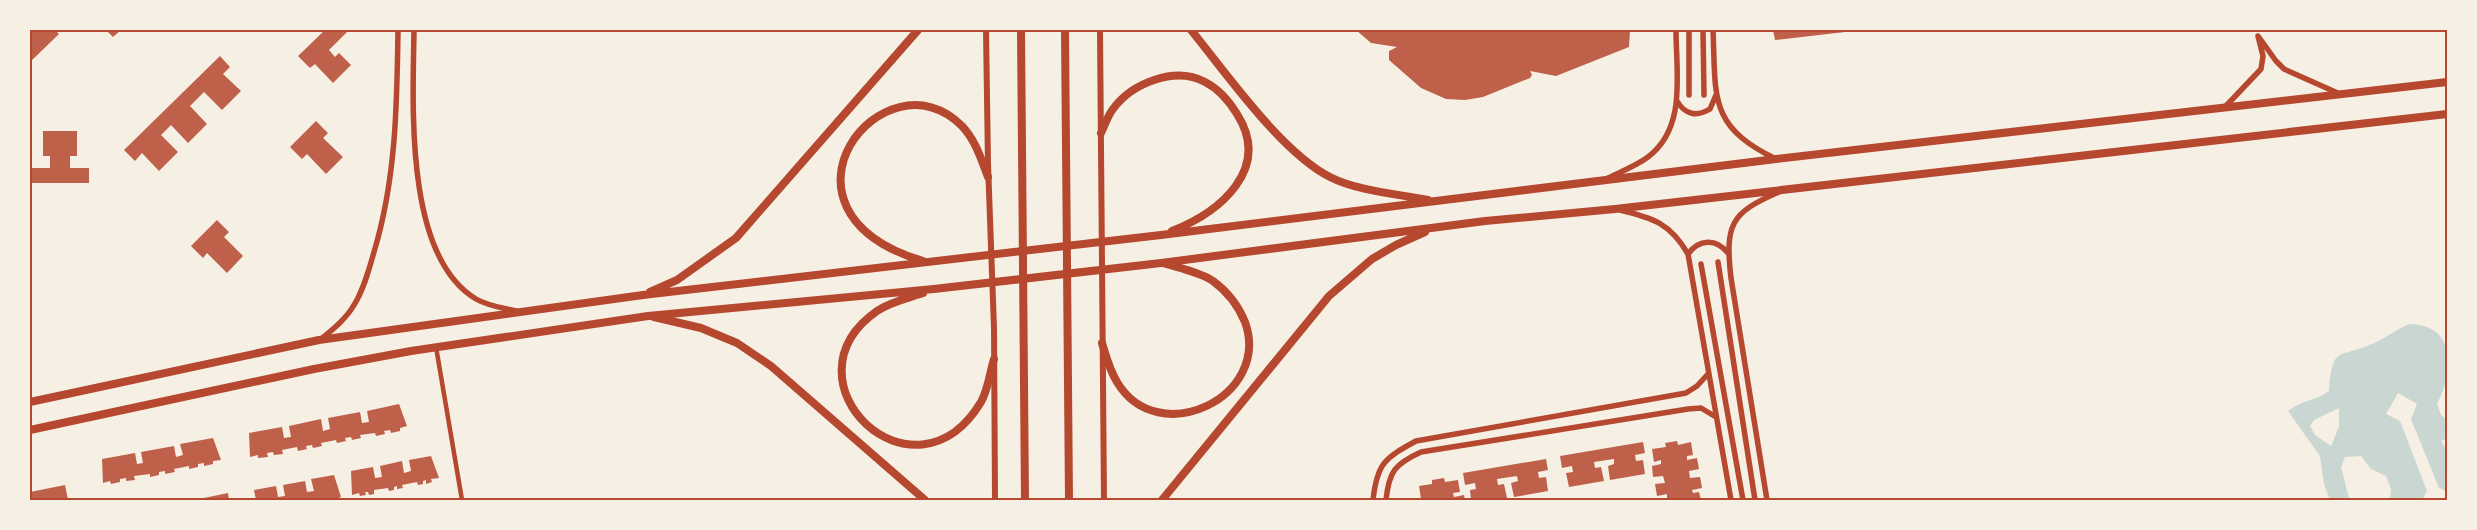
<svg xmlns="http://www.w3.org/2000/svg" width="2477" height="530" font-family="Barlow,sans-serif">
	<style>
		.water { fill: #c9d6d2; fill-rule: evenodd }
		.building { fill: #bf614a }
		.lines { fill: none; stroke-linecap: round; stroke-linejoin: round }
		.minor { stroke: #b5482f; stroke-width: 4.5 }
		.tertiary { stroke: #b5482f; stroke-width: 5.5 }
		.secondary { stroke: #b5482f; stroke-width: 6 }
		.primary { stroke: #b5482f; stroke-width: 8 }
		.trunk { stroke: #b5482f; stroke-width: 8 }
		.neatline { fill: none; stroke: #b5482f; stroke-width: 2 }
	</style>
	<rect width="100%" height="100%" fill="#f6efe4"/>
	<!-- water -->
	<path class="water" d="M2410,324C2457,325 2454,373 2437,404L2441,415L2447,420V438L2441,441L2447,450V491L2439,488L2411,419L2417,404L2398,393L2386,414L2400,421L2427,491L2422,500H2390L2391,489L2386,476L2371,469L2361,456L2345,457L2341,467L2349,498L2330,500L2324,484L2320,456L2288,411C2301,400 2316,401 2329,391C2333,346 2336,359 2372,344C2385,339 2396,329 2410,324ZM2339,408V427L2331,446L2315,435L2310,426L2314,420Z"/>
	<!-- building -->
	<path class="building" d="M32,30H55L59,34L30,62Z
		M106,30H121L113,37Z
		M325,30H349L329,50L335,57L339,53L351,65L333,83L315,64L310,68L298,56Z
		M1356,30H1630L1629,47L1556,76L1530,71L1532,75L1530,78L1483,97L1465,100L1446,99L1421,88L1389,60V51L1397,47L1371,43Z
		M1773,30H1845V32L1775,40Z
		M220,56L230,67L223,74L241,91L222,110L204,92L190,106L207,124L188,143L171,125L161,135L178,152L159,171L142,153L135,161L124,150Z
		M316,121L328,133L323,138L343,157L326,174L307,154L302,159L290,147Z
		M43,131H77V156H70V168H89V183H30V168H50V156H43Z
		M217,220L229,232L224,237L243,256L227,273L207,253L203,258L191,246Z
		M399,404L407,426L400,428V431L391,433L390,430L384,431L385,434L376,436L375,433L360,435L361,438L352,440L351,437L345,438L346,441L337,443L336,440L321,443L322,446L313,448L312,445L306,446L307,449L298,451L297,447L282,450L283,454L274,455L273,452L267,453L268,457L258,458V455L250,457L249,433L282,427L284,438L291,437L289,426L321,419L323,431L330,429L328,418L360,412L362,423L369,422L367,411Z
		M213,438L221,460L213,461V464L204,466V463L198,464V467L189,469V466L174,469L175,472L165,474V471L159,472V475L150,477V474L134,476L135,480L126,481V478L120,479V482L111,484L110,481L103,483L102,459L135,453L137,464L143,463L141,452L174,446L176,457L183,455L180,444Z
		M1677,441L1678,445L1691,442L1693,455L1687,456V460L1697,458L1699,469L1689,471L1690,478L1700,477L1702,488L1692,490L1693,493L1699,492L1701,500H1660L1667,498V494L1657,496L1655,484L1665,483L1663,476L1653,477L1652,466L1661,464V460L1654,462L1652,449L1666,447L1665,443Z
		M1643,442L1645,453L1635,455L1636,461L1643,460L1645,474L1610,480L1608,466L1614,464V459L1594,462L1595,468L1601,467L1604,481L1569,487L1566,473L1573,472L1572,466L1562,468L1560,456Z
		M431,456L439,478L431,479L432,482L426,484V480L423,481V484L418,485L417,482L402,485L403,488L397,489V486L394,487V490L389,491L388,488L374,490V494L369,495L368,492H365L366,495L360,496L359,493L352,495L351,471L373,467L375,478L382,477L380,466L402,461L404,473L411,471L409,460Z
		M1546,459L1548,470L1538,472L1539,478L1546,477L1548,491L1514,497L1511,483L1518,481L1517,476L1497,479L1498,485L1504,484L1507,498L1471,500L1470,490L1476,489L1475,483L1465,485L1463,473Z
		M334,475L341,497L334,500H256L254,490L276,486L278,497L285,496L283,485L305,481L307,492L314,491L311,479Z
		M1444,478L1445,482L1458,480L1460,492L1453,493L1454,497L1464,495L1465,500L1421,499L1419,486L1432,484V480Z
		M65,485L68,500H30V492Z
		M228,493L229,500H199V499Z"/>
	<g class="lines">
		<!-- minor -->
		<path class="minor" d="M436,347L462,500"/>
		<!-- tertiary -->
		<path class="tertiary" d="M414,30C413,104 404,256 476,299C488,306 503,308 516,311
			M1703,30L1704,95
			M1713,30C1716,97 1708,126 1776,159
			M1689,95V30
			M1677,101C1685,115 1697,117 1710,109L1716,95
			M2225,107L2261,69L2263,56L2258,36L2276,61L2284,69L2340,94
			M1606,179C1620,172 1636,166 1648,157C1687,128 1676,73 1676,30
			M1620,210C1653,218 1670,223 1688,254L1731,500
			M1688,254C1699,239 1716,238 1728,253
			M1718,262L1755,500
			M1701,264L1743,500
			M320,340C332,330 346,319 354,305C364,289 369,269 374,252C396,179 397,105 398,30
			M1373,500C1377,463 1385,458 1416,441L1686,393L1697,386L1708,374
			M1386,500C1389,471 1395,464 1421,452L1688,409L1701,408L1716,417
			M1767,500L1731,278C1725,225 1730,213 1779,192"/>
		<!-- secondary -->
		<path class="secondary" d="M986,30L988,164L994,328L995,500
			M1100,30L1104,500"/>
		<!-- primary -->
		<path class="primary" d="M1021,30L1025,500
			M1065,30L1069,500"/>
		<!-- trunk -->
		<path class="trunk" d="M1191,30C1227,74 1281,152 1330,177C1357,191 1398,194 1428,200
			M1101,133C1105,125 1108,115 1113,109C1132,83 1175,66 1205,82C1219,89 1229,101 1237,114C1272,169 1220,212 1172,231
			M923,261C754,210 885,48 962,126C976,141 981,159 988,177
			M650,292L677,280L736,238L918,30
			M923,293C908,298 890,302 877,311C777,381 914,513 981,402C988,390 990,372 994,359
			M654,317L701,328L737,343L771,366L925,500
			M1102,343C1106,356 1109,369 1117,382C1158,451 1272,397 1245,322C1238,305 1228,292 1213,281C1200,272 1179,268 1163,263
			M30,402L319,340L643,295L1161,235L1776,159L2447,82
			M30,430L314,369L411,351L648,316L934,289L1161,263L1485,221L1615,209L2447,114
			M1162,500L1329,296L1372,259L1396,245L1425,232"/>
	</g>
	<!-- border -->
	<rect width="2477" height="530" fill="none" stroke="#f6efe4" stroke-width="62"/>
	<rect x="31" y="31" width="2415" height="468" class="neatline"/>
</svg>
